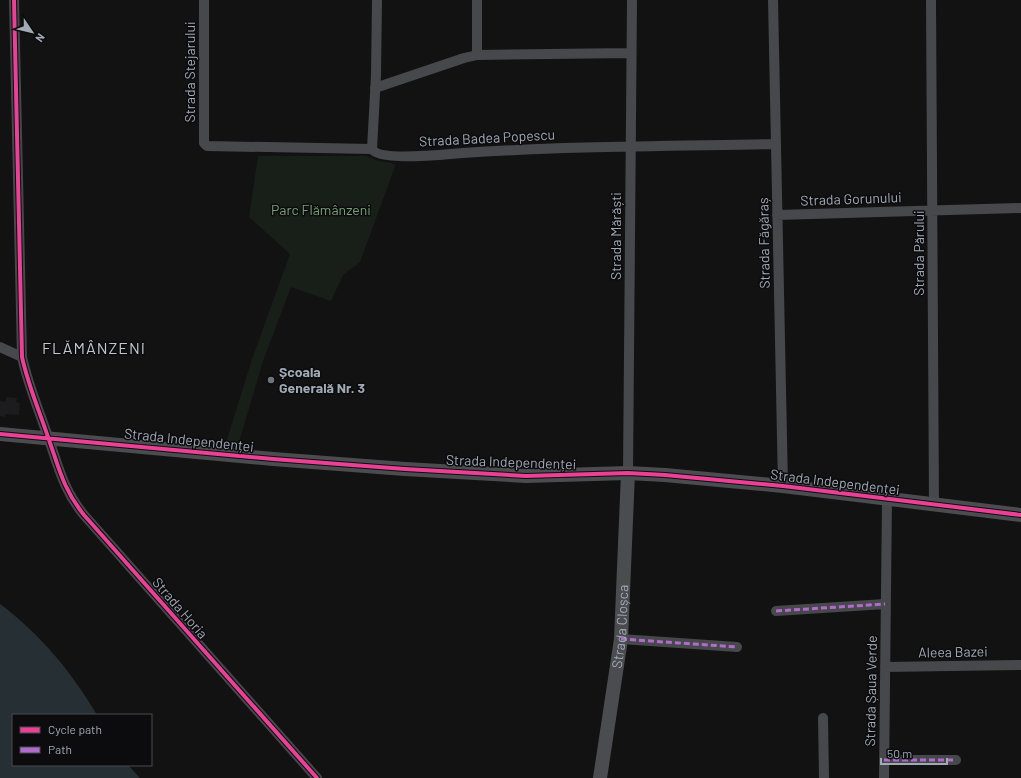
<svg xmlns="http://www.w3.org/2000/svg" width="1021" height="778" font-family="Barlow,sans-serif">
	<style>
		.built { fill: #1c1c1e }
		.green { fill: #181f18 }
		.water { fill: #252f34 }
		.lines { fill: none; stroke-linecap: round; stroke-linejoin: round }
		.street { stroke: #46484b; stroke-width: 10 }
		.secondary { stroke: #4a4c4f; stroke-width: 14 }
		.quiet { stroke: #b06ccc; stroke-width: 3; stroke-dasharray: 6 3; stroke-linecap: butt }
		.cycleway-casing { stroke: #0c0c0e; stroke-width: 6 }
		.cycleway { stroke: #ea4096; stroke-width: 4 }
		.poi-dot { fill: #6f747c; stroke: #0c0c0e; stroke-width: 1.5 }
		.labels { text-anchor: middle; stroke-width: 3; stroke-linejoin: round; paint-order: stroke }
		.street-label { font-size: 14px; fill: #a1a9b5; stroke: #0c0c0e }
		.park-label { font-size: 14px; fill: #79a177; stroke: #0c0c0e }
		.poi-label { font-size: 14px; font-weight: bold; fill: #a1a9b5; stroke: #0c0c0e; text-anchor: start }
		.quarter-label { font-size: 16px; letter-spacing: 1px; fill: #c3c8d0; stroke: #0c0c0e }
	</style>
	<rect width="100%" height="100%" fill="#121212"/>
	<!-- built -->
	<path class="built" d="M6,397L17,398L16,402L20,403L19,415L5,414V417L0,416V401L6,402Z"/>
	<!-- green -->
	<path class="green" d="M258,156H366L379,161L396,164L360,262L343,275L331,301L291,287L263,361L237,449L225,446L252,359L290,254L249,217Z"/>
	<!-- water -->
	<path class="water" d="M0,604C41,635 71,671 97,715H13V765H128L140,778H0Z"/>
	<g class="lines">
		<!-- street -->
		<path class="street" d="M14,0L22,357C28,385 39,410 48,437C59,468 63,489 84,515L317,778
			M204,0V143L207,146L372,149
			M477,0V55
			M773,0L783,486
			M931,0L934,505
			M375,88L464,58L477,55L631,53
			M372,149C379,162 447,154 463,153C567,146 672,146 776,144
			M372,149L376,75L377,0
			M777,215L1021,208
			M0,347L22,357
			M628,473L632,0
			M776,611L885,604
			M621,639L737,647
			M885,667L1021,665
			M823,718L824,778
			M884,760H956
			M884,778L887,499"/>
		<!-- secondary -->
		<g class="secondary">
			<path d="M0,434L273,459L405,469L526,476L628,473L665,475L783,486L1021,515"/>
			<path id="s1" d="M600,778L621,639L628,473"/>
		</g>
		<!-- quiet -->
		<path class="quiet" d="M776,611L885,604
			M621,639L737,647
			M884,760H956"/>
		<defs>
			<path id="cycleway" d="M14,0L22,357C28,385 39,410 48,437C59,468 63,489 84,515L317,778
				M0,434L273,459L405,469L526,476L628,473L665,475L783,486L1021,515"/>
		</defs>
		<!-- cycleway casing -->
		<use href="#cycleway" class="cycleway-casing"/>
		<!-- cycleway -->
		<use href="#cycleway" class="cycleway"/>
	</g>
	<!-- markers -->
	<circle class="poi-dot" cx="271" cy="380" r="4"/>
	<g class="labels">
		<!-- street labels -->
		<g class="street-label">
			<text transform="translate(190 72) rotate(-90)" y="5">Strada Stejarului</text>
			<text transform="translate(487 138) rotate(-3)" y="5">Strada Badea Popescu</text>
			<text transform="translate(851 199) rotate(-2)" y="5">Strada Gorunului</text>
			<text transform="translate(616 236) rotate(-90)" y="5">Strada Mărăști</text>
			<text transform="translate(764 243) rotate(-91)" y="5">Strada Făgăraș</text>
			<text transform="translate(919 253) rotate(-90)" y="5">Strada Părului</text>
			<text transform="translate(189 440) rotate(6)" y="5">Strada Independenței</text>
			<text transform="translate(511 462) rotate(2)" y="5">Strada Independenței</text>
			<text transform="translate(835 482) rotate(7)" y="5">Strada Independenței</text>
			<text transform="translate(180 608) rotate(49)" y="5">Strada Horia</text>
			<text dy="5" stroke="none"><textPath href="#s1" startOffset="153">Strada Cloșca</textPath></text>
			<text transform="translate(953 652) rotate(-1)" y="5">Aleea Bazei</text>
			<text transform="translate(871 691) rotate(-89)" y="5">Strada Șaua Verde</text>
		</g>
		<!-- park labels -->
		<g class="park-label">
			<text x="321" y="215">Parc Flămânzeni</text>
		</g>
		<!-- poi labels -->
		<g class="poi-label">
			<text x="279" y="377">Școala<tspan x="279" dy="16">Generală Nr. 3</tspan></text>
		</g>
		<!-- quarter labels -->
		<g class="quarter-label">
			<text x="94" y="354">FLĂMÂNZENI</text>
		</g>
	</g>
	<!-- legend -->
	<rect x="12" y="714" width="140" height="52" fill="#0c0c0e" stroke="#484b51"/>
	<rect x="20" y="727" width="20" height="6" fill="#ea4096" stroke="#484b51"/>
	<text x="48" y="734" font-size="12" fill="#a1a9b5">Cycle path</text>
	<rect x="20" y="747" width="20" height="6" fill="#b06ccc" stroke="#484b51"/>
	<text x="48" y="754" font-size="12" fill="#a1a9b5">Path</text>
	<!-- north arrow -->
	<g transform="translate(32 32) rotate(125)" stroke="#0c0c0e" stroke-width="3" paint-order="stroke">
	<path d="M0-3L7 15L0 10L-7 15Z" fill="#a1a9b5"/>
	<text y="-6" font-size="11" font-weight="bold" text-anchor="middle" fill="#a1a9b5">N</text>
	</g>
	<!-- scale -->
	<path d="M881 758v6h66v-6" fill="none" stroke="#a1a9b5" stroke-width="2"/>
	<text x="887" y="758" font-size="12" fill="#a1a9b5" stroke="#0c0c0e" stroke-width="3" paint-order="stroke">50 m</text>
</svg>
